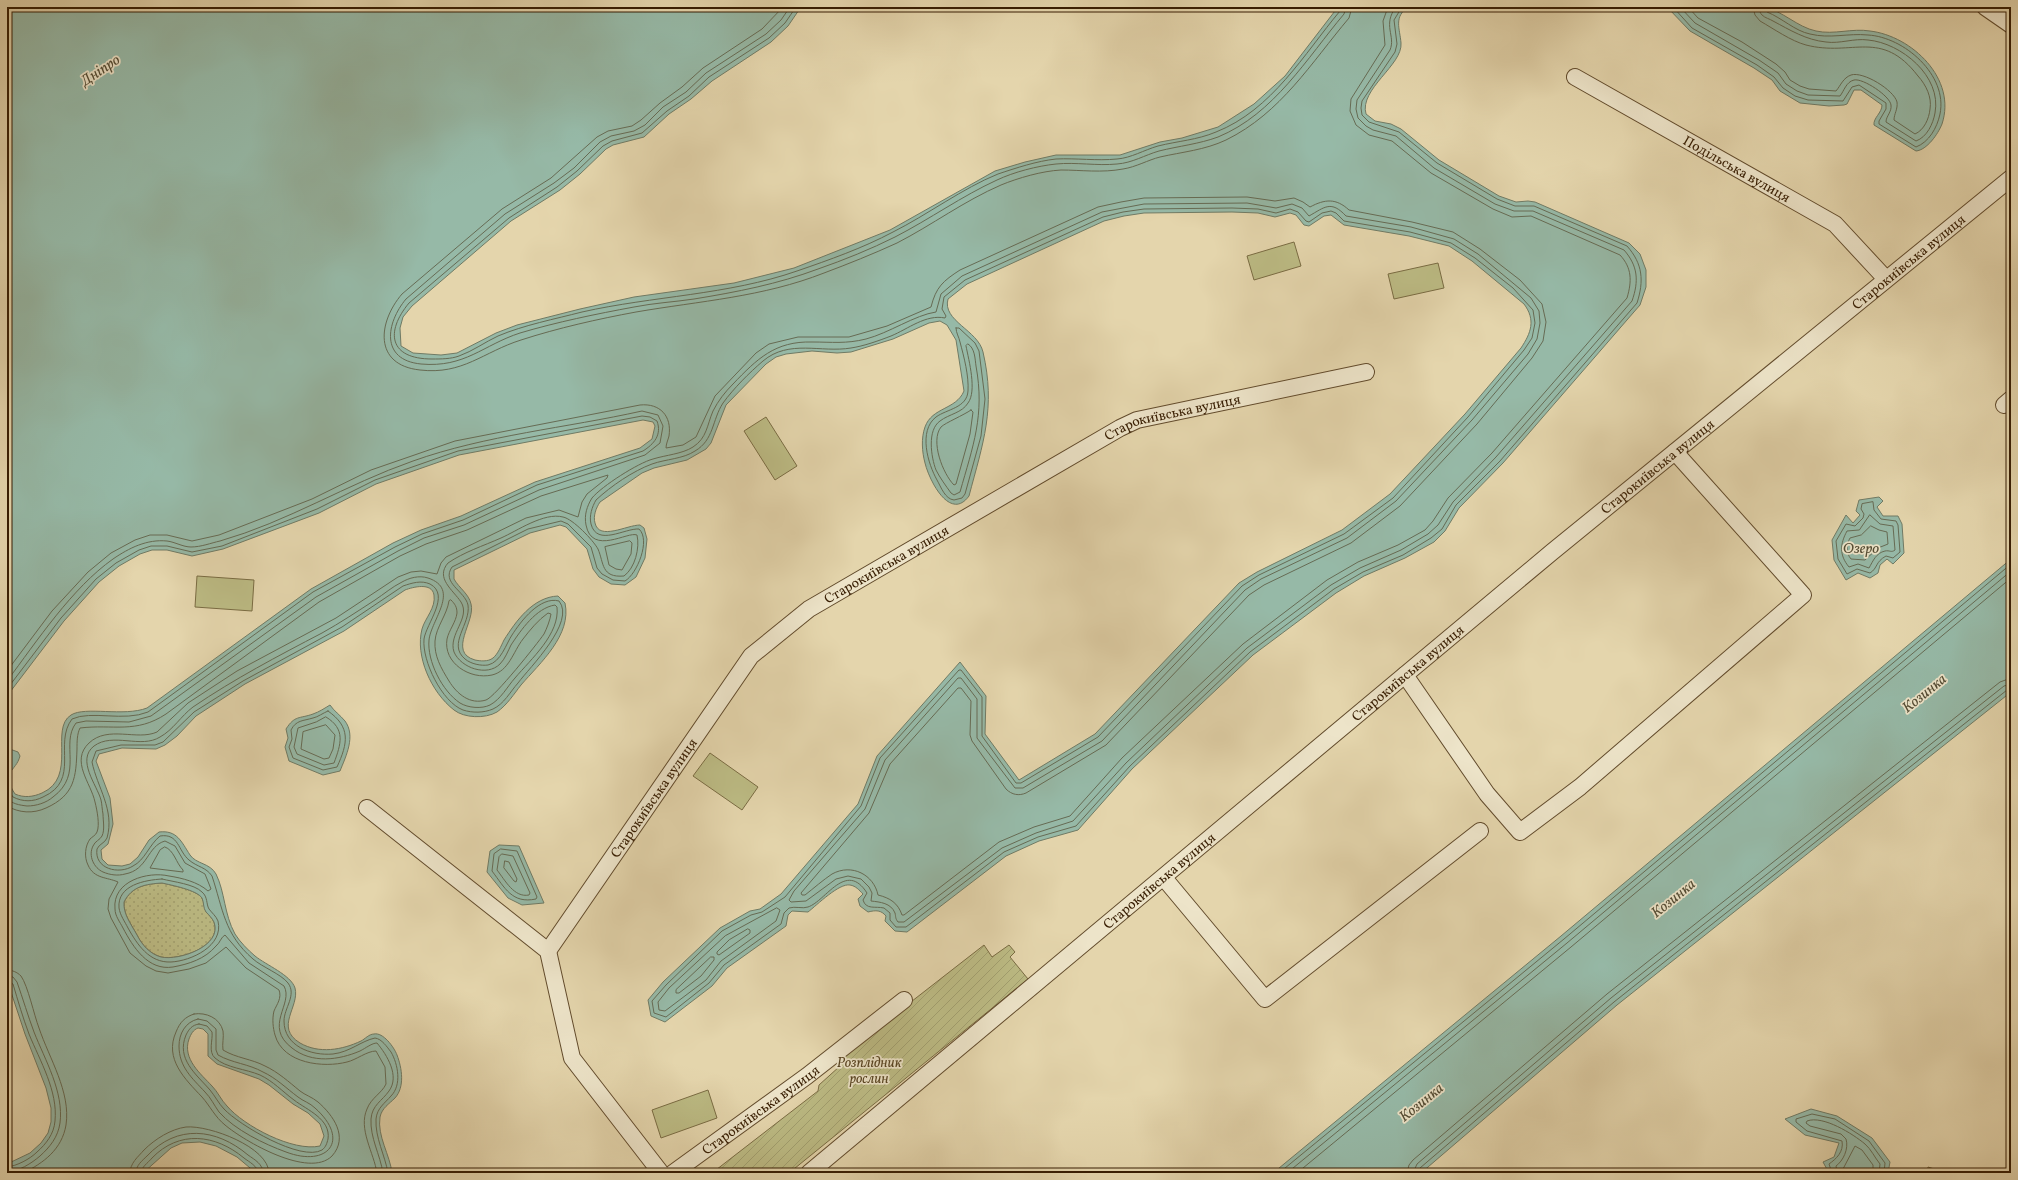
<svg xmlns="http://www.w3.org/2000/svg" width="2018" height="1180" font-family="Vollkorn,serif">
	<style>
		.grass { fill: url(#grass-dots); stroke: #7a6c43 }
		.forest { fill: url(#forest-firs); stroke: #7a6c43 }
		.garden { fill: url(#garden-furrows); stroke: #7a6c43 }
		.pitch { fill: #bcbb84; stroke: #7a6c43 }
		.water { fill: #96b9a7; stroke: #707b65; fill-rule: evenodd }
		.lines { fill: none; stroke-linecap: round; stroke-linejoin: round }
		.shore { stroke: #666b54; stroke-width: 1 }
		.minor-casing { stroke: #624b2c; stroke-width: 18 }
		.minor { stroke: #ede4c9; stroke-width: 16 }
		.labels { text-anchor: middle; stroke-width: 3.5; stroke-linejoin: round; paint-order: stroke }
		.street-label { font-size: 14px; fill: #371d02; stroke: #ede4c9 }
		.park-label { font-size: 14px; font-style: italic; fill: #584422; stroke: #ede4c9 }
		.water-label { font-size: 15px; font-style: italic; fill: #544c34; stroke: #ede4c9 }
	</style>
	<defs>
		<pattern id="grass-dots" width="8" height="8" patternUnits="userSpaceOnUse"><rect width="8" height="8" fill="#bcbb84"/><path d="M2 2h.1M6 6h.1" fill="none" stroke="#a2a070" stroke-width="1.8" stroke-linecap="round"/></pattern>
		<pattern id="forest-firs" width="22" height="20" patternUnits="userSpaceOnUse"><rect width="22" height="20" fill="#bcbb84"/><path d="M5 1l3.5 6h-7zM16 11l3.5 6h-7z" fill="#a2a070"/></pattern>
		<pattern id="garden-furrows" width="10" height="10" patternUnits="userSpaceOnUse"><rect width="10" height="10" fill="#bcbb84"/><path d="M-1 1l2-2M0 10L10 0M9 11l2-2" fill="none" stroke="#a2a070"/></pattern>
	</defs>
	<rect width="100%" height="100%" fill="#e4d5ac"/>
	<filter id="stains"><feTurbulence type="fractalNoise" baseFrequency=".005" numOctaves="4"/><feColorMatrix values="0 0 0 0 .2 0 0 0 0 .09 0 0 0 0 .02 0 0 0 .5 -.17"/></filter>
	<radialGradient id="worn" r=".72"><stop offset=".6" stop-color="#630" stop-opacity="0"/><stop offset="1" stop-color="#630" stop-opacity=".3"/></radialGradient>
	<!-- grass -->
	<path class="grass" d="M162,883C171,885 197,890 202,898C204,902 204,908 206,912C209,915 212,918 214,922C223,946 179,961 161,957C150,954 142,945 137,935C131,924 123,914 124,902C132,886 146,884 162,883Z"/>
	<!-- forest -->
	<path class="forest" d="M1928,1167L1947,1173H1927Z"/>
	<!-- garden -->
	<path class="garden" d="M984,945L992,957L1009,945L1015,952L1010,957L1028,979L789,1173H712L818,1091L819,1085L840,1066L839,1058Z"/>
	<!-- pitch -->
	<path class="pitch" d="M1294,242L1301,266L1254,280L1247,256Z
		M1438,263L1444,288L1394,299L1388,274Z
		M766,417L797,466L775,480L744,431Z
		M197,576L254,580L252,611L195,607Z
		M710,753L758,787L742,810L693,776Z
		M708,1090L717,1118L661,1138L652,1110Z"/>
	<!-- water -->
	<path class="water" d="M7,7H801L788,26L771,42L712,81L691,99L669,114L644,137L613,145L606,149L580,174L560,190L511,221L412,306L403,317L400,328L401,346L413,353L441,355L457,353L496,333L517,325L580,309L634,297L734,283L794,268L890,230L995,171L1025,162L1056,155H1120L1160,142L1182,138L1218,127L1254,104L1285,76L1338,7H1409C1393,16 1400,29 1401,43C1403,65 1359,89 1366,114L1375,121L1391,124L1401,129L1439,160L1499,196L1516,202L1528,201L1535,202L1629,243L1640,254L1646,270V287L1640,305L1503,463L1459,508L1445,531L1434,542L1405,558L1364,576L1336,593L1253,655L1132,769L1078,830L1039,841L1006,856L907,932L895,931L885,921L886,916C881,910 876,910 868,912L860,906L858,899L863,894C859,890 856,886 850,885C839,883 817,905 808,912L792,911L788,915L786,926L727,968L712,986L665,1022L651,1016L648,1000L663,982L720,928L750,911L760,909L781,894L858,804L877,756L960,662L986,696L985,734L1019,780L1095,734L1239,583L1257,572L1342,530L1390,494L1465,414L1521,348C1531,333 1536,320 1524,304L1472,261L1449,246L1409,236L1344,225L1331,215L1324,216L1309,226L1304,225L1296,215L1290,213L1275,217L1258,213L1232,212L1144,213L1124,216L1104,221L967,284L948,299C942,321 978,330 983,352C996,408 983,443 969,496C950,522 929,480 925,463C922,452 921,438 925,427C932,407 956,410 964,391L956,340L947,325L940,321L929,323L893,339L851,352L837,353L812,351L786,354L776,357L766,364L726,405L711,443L706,449L687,460L654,468L642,473L600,502C596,508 593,516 595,523C599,541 627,525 640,525L644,528L647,539L645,558L636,577L625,585L611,584L599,577L593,569L587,549L566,527L560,525L530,533L454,570V579C459,588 469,594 471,604C476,621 447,652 475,660C480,661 488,662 493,658C498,654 501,646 504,640C516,621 533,597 558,596L565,603C572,635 540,663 521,685C514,694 507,705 497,712C485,719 464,718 454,710C431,692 415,656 422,629C425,618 436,608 434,595C432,582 413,587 405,590L344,631L245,684L196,716L177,736L165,745L156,749L122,748L99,754L96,761L110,798L113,824L108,844L101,850L102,859L108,865L122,866L130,864L138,857L149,840L159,832C177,830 181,841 190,855C196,864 210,863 216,874C225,892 224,914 235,934C240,942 248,950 255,956C266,965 291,975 295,988C300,1007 274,1027 300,1043C319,1054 342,1050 361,1041C365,1039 369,1034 374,1034C383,1032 394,1047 397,1055C402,1068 405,1087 395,1098C389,1104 382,1108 380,1117C377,1136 390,1155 392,1173H256L237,1157L216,1146L200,1142L182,1143L171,1148L143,1173H7V1164L30,1153L41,1143L48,1133L51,1122V1108L46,1088L25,1034L7,980V748L18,752L20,756C16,772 0,771 15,794C24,798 33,797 42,793C78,777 49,729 71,715C85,706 124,717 147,708L311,589L393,543L421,530L461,516L535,482L640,448L652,439L655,426L653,422L643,420L459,455L376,484L319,513L223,549L192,556L167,550H152L140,554L119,566L99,582L64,621L7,696ZM162,883C171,885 197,890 202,898C204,902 203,908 206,912C209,915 212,918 214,922C223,946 179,961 161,957C150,954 142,945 137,935C131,924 123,914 124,902C132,886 146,884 162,883ZM198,1028L203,1029L208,1034V1056L217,1064L259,1079L269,1085L293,1104L308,1113L320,1124L324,1136L320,1146C293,1152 244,1126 227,1106C221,1100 218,1092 212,1086C201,1074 182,1059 189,1039C191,1034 193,1030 198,1028Z
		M1667,7C1689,7 1711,7 1733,7C1743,7 1754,5 1764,7C1783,11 1797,27 1816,31C1834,35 1852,28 1870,31C1912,36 1957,79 1942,124C1938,134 1927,150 1916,151L1874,125C1873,118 1882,113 1882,105L1861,90H1854L1847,104L1844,105L1829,106L1800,103L1780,91L1772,80L1754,68L1690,31Z
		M1879,497L1883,501L1877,507L1883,516H1898L1902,524L1904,553L1893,564L1887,559L1880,565L1878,573L1870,578L1858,573L1846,580L1834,560L1832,540L1846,515L1853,523L1860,515L1856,511L1859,500Z
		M2011,559V692L1617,1005L1421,1173H1273L1561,936Z
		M330,705C334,711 340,715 345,721C356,736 346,756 340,771L323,775L289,761L285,747L288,738L286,729C295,715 299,719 313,714C319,712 325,708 330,705Z
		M499,845L519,846L544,903L522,905L508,898L487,872L490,851Z
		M1811,1109L1837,1116L1872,1138L1890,1162L1888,1173H1829L1823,1162L1834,1157L1839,1143L1805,1135L1785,1119Z"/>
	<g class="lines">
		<!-- shore -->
		<path class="shore" d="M783,7L762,29L703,68L682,87L660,103L641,120L632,126L608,131L597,137L551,178L502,209L402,294C378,322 373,365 420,370C463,375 483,352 521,340C558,328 598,319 636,312C700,301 763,297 824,273C848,264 873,254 897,243C932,225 964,201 1001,185C1018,178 1042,171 1061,170C1081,170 1102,173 1123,169C1136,167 1148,160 1160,157C1182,152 1205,150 1226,140C1281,113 1311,63 1349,18L1352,7
			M790,7L781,20L766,34L706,73L686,92L663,107L645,125L634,131L611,136L600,142L574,168L554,183L505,214L406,299C386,323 380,360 421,364C465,368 483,345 520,333C557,322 596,314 634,307C654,303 674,302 694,299C737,292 778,284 818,269C844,260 871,249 895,237C930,219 962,196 997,180C1014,172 1037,166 1056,164C1076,162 1097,166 1117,164C1132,163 1145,155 1159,151C1179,146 1199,144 1218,137C1274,114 1307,58 1344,14L1346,7
			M796,7L785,23L769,38L709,77L689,96L667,111L642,133L612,141L603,146L577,171L557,187L509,218L409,303C385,332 389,359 432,359C441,359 451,359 459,356C473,351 485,342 498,336C524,325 555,319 582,312C653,296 728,295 797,271C829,260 863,248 893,232C927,215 963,188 998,174C1016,168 1037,161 1056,159C1076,158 1097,161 1117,159C1131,158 1144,150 1158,146C1178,141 1197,140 1216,132C1272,110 1304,54 1340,11L1341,7
			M1673,7L1692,28L1757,65L1774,77L1783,88L1795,96L1808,100L1843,101L1852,87L1859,85L1886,103V109L1879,121V124L1916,147C1929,142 1937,128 1940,114C1948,75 1904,37 1868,35C1848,33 1830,39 1810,34C1795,31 1782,18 1767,12L1764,7
			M1680,7L1695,23L1759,60L1778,73L1786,84L1797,91L1808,95L1840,96C1844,91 1846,82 1854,80C1863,78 1890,96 1891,105C1892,112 1886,116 1886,122L1916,141C1927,137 1933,124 1935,113C1942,76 1901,43 1868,40C1854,38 1840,44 1826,42C1806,40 1790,30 1773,21C1770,19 1765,18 1762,15C1760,13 1759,10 1759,7
			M1688,7L1698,18L1742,42L1776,64L1785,72L1790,80L1800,86L1809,89L1836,91C1841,85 1843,78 1851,75C1863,71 1894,90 1897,102C1898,109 1894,114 1894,120L1915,134C1924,130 1929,119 1930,109C1932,97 1926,85 1918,76C1881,28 1853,57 1806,45C1791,41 1774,29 1760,21L1755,15L1753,7
			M956,328H959L975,343L979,351L985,399L981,436L965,494L962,498L954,500C945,499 941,487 937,480C928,464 918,431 936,417C947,409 967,408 968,391C969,376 964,357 960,342C959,337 956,333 956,328Z
			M968,344C975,348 975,359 976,366C985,415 973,446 960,492L954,495L951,493C946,486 940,478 936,470C931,457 927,430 940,421C949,414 962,413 968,403C977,391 969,361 966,346Z
			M971,410L973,412L970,434L956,484L954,485C943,474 930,441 941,427C945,423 964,415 971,410Z
			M1873,502L1874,510L1881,519L1896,521L1898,525L1900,552L1893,558L1886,556C1875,562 1878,568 1870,573L1857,569L1847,574L1838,559L1836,541L1846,524L1855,526L1863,518L1864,514L1861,509L1862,504Z
			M1870,515L1880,524L1893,526L1895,550C1891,553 1890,550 1885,551C1876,553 1873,561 1869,568L1858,564L1849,567C1839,555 1840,544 1847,531L1859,530Z
			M1871,526L1879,530L1887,532L1888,544L1878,548L1865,560L1851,559C1846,553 1846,545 1850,538L1861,535Z
			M630,541L632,543L631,554L622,570L616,569L609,565L605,547Z
			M451,600C455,604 457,607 457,613C456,622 449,630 447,639C443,663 470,680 492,675C509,671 513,652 523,639C530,630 538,620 548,613L551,614C550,620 547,628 544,634C537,644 495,697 486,700C470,705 457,694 449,681C441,668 434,656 435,641C436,627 447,615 449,601Z
			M7,671L52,611L88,572L111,553L135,540L150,535H167L192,541L219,535L312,499L371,470L455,441L640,405C660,403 672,416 669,436C668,440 666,444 666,448L683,445L696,437L715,396L756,353L769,344L798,337H849L887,326L931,307C936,287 943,281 960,270L1098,207L1121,202L1144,198L1247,197L1275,201L1294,198L1303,202L1310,207C1325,199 1336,198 1349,210L1412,222L1453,232L1480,249L1520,280L1542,304L1546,322L1543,341L1532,358L1477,424L1400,506L1351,543L1264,585L1249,595L1106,745L1026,793C1019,796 1012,795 1006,789L972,741L970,735L971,701L961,688H958L890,764L869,813L801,893L802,895H805C814,888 823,880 832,874C852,863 874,875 878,895C890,898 898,903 902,915H904L999,842L1034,827L1070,816L1122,758L1243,644L1327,580L1358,562L1398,545L1425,530L1433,521L1448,498L1492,453L1627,298C1632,281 1632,268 1620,255L1531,216L1512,217L1493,209L1431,173L1392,141L1369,135L1356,125L1350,111L1351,99L1385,45L1383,21L1388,7
			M7,681C37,641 72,588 113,559C129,548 147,539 167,541C175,542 183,547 191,547C201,547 211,543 220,541C287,522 347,484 413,461C486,435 566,428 642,411L658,415L663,426L660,443L645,455L539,490L464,525L424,538L398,551L316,597L151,716L129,722L86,721L76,723C60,744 84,774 53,797C46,803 36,806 27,806C19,805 12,804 7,798
			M7,689L61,618L96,579L116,563L139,550L151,546H167L192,552L222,546L317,509L375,480L458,451L642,416L650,417L657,421C662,435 654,444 643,451L537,485L463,520L422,534L395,547L313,592L148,712C124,722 91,710 72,719C53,744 81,780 43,797C33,802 23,802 13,797L7,788
			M328,711C351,727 348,743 337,767L323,770L293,758L289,747L292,739L291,730C296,720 303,721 313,718C318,717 323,713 328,711Z
			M326,717C346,729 341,744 334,763L324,765L297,754L294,747L298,728L316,722Z
			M326,725L335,735L333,749L329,758L324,759L301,749L303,732Z
			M7,806C19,813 33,814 46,808C75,795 76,777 77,749C77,742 77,734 80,728C113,724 136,734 166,714L319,602L400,556L426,544L467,530L541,496L608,475L607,478L587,494L582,502L578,517L559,510L526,518L446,557L441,563L437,574L421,571L411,572L398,577L336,618L237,671L188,703L157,732C137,741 108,725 89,743C70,761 91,783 95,802C97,810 100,825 97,832C96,835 92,837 90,839C85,846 84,857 88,865C94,879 107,877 118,882L109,899L108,909L111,918L130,953L146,966L156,971L168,973L189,969L206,963L226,947L246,968L279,990C282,998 277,1004 274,1011C272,1019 273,1028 275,1035C283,1064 324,1068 347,1062C356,1060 367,1051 376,1051L385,1067L386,1084C382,1093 371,1098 367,1109C358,1129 374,1153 377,1173
			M165,847C174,850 176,863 183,870V872L150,868L160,850Z
			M501,849L517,851L537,897L536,899C512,904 505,888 492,871L494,854Z
			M502,854L513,856L530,893L529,895C514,898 505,880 497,870L499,857Z
			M505,861L509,862L517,879L516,882L514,881L504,868Z
			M162,879C174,882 194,884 202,892C208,897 206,904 209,909C212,913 216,916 218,921C224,946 191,961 171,962C149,963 137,944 128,928C125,922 120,915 119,908C117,885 145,880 162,879Z
			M777,908L780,910L776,921L721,961L706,980L665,1011L659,1010L658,1002L669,988L725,936Z
			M748,929L750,930V933L719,955L717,954V952L729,940Z
			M711,957H714V960L701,976L679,993H676V990Z
			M7,970C12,970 17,972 21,976C28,986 34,1015 39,1028C49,1058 71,1092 66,1125C62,1149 44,1163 23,1173
			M7,976L13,977L17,982C23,999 28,1016 34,1032C45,1060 64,1092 60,1123C58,1137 50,1147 40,1156C32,1163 18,1172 7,1172
			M7,981L13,984C18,1001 23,1018 29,1034C40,1061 58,1091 55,1121C54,1134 46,1144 37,1152C30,1159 17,1166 7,1167
			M194,1014C206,1012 220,1018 223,1031C224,1037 222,1044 223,1050C236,1058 252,1059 265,1066C278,1072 289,1082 300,1091C305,1095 312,1097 318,1102C333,1115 349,1137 332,1156C309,1179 244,1141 225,1125C215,1117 210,1106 202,1097C185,1079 164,1059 176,1032C180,1022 185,1017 194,1014Z
			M198,1019L207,1021L216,1029V1050L218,1055C232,1063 249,1064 263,1072C276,1078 286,1088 298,1097C303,1101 310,1103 315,1108C351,1140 328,1168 286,1152C264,1144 235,1130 219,1112C214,1105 211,1098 205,1092C192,1078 179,1067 179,1046C179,1034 185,1022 198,1019Z
			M199,1024L207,1026L212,1032C213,1040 208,1052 215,1058C226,1068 246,1069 260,1075C273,1081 283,1092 294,1100C307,1110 331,1119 328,1139C327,1143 326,1147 322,1150C301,1162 239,1125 224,1109C219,1104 215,1096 210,1090C196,1074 176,1059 186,1035C189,1029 192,1025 199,1024Z
			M130,1173C130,1163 138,1157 144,1150C155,1139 171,1129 186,1127C209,1125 269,1147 269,1173
			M136,1173C136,1165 142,1161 147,1156C177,1124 216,1128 248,1155C255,1160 263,1164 263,1173
			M141,1173C141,1167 148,1163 152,1158C179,1130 215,1134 244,1158C249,1162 258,1166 258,1173
			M383,1173C380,1154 370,1138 371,1119C372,1105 382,1101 389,1091C400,1076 387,1055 377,1043C372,1043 366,1048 360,1051C339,1060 312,1064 292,1048C263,1026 294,1004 284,986L249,963L225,935C221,937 220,943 216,946C205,959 189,964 173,967C148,971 133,947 123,928C120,922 115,916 115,909C112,881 148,871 169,876C182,878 198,882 208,891L211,889L205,874L185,863L175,846L165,841C147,846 148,870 125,874C118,876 110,875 103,872C94,868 88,856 93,846C95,841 100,840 102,836C105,830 103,820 103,814C102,809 102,804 101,800C97,785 76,760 94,746C113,732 141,749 160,737C173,730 181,716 193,707C234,679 278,656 322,633C340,623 358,611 375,600C384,594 392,587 402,582C409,578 419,575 428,578C461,589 431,620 429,640C427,661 442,691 460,703C468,708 482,709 490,705C501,699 507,687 515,678C531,659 560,634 557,607L555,605C536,608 521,630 511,645C508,651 505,659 500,664C487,677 461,668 454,652C448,634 471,618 461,602C453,590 435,578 448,563C464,552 483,546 501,538C517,531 544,512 563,517C573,519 593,540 598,549C604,563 601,578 624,576C635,568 640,548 637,535C628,531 592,556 586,525C584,515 587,506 592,498C602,486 638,463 653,459C666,455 682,454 693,447C707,438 707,425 713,411C718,401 725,392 733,384C757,359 775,341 812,342C832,342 846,344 866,339C889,333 915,315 936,312L941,294L962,276L1102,212L1144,204L1247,203L1276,208L1292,204L1302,208L1309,216C1325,207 1331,200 1346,216L1411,227L1454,239L1478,254L1531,298L1539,311L1540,323L1537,339L1528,354L1472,420L1396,501L1347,538L1261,579L1245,590L1102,741L1023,788H1015L977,738V699L961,678H958L885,760L865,809L794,891L789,900L791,902L806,901L836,879L848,876L861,879L869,887L872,893L871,901C880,902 891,903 895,913C896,917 895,918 898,922H904L1002,848L1036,833L1073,821L1126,763L1247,648L1331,585L1360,568L1401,550L1428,534L1438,525L1453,502L1496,457L1632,301C1639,281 1638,266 1624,250L1533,211H1514L1495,204L1434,168L1396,136L1373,130L1366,126L1358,118L1356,109L1357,100L1390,50C1396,36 1382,25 1396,7
			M388,1173C385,1155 375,1138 376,1119C377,1108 385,1103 391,1096C402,1085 398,1064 391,1052C387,1047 382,1039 375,1038C361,1041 350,1052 333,1054C311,1056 284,1046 284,1021C284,1008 297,995 288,983C281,974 262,967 253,959C224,934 223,909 212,876C206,867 197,867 189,860C178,851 179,833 160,836C149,845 145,860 133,866C119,875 94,869 97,849C99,844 105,843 107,838C115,810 97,787 92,762L96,751L121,745H155L163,742L194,712L243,681L342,627L403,586C412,583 421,580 430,584C451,595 426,624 424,639C422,661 442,702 463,710C472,713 484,713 493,709C504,704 510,692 518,683C530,667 576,622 559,601C540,596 521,621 512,635C506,644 501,662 488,665C481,666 471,664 465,659C447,644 471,624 468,605C465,591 441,583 452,567L528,529L561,521L568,524L591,547L597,568L602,574L613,580L625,581C637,574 651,540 639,529C625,528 597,547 591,524C589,516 592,507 596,500C611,486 633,471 652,464C666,459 683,459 695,451C714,440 712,420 723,403C734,388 749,373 763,361C789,339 821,353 851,348C864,346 878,341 891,336C908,329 926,314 945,318L946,316L942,309L944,297L965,280L1103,217L1123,212L1144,209L1232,208L1258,209L1276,213L1290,209L1298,212L1306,221L1309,222L1322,213L1331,211L1336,213L1344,221L1410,232L1451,243L1475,258L1513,288L1533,310L1535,323L1532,338L1524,350L1468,417L1393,498L1344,534L1259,575L1242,586L1098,737L1021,783H1016L982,736V697L961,670H959L880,758L861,806L785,897L762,912L751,915L722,931L666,985L652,1001L654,1013L666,1017L709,983L724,965L781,924L784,913L789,908C795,906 803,909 808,907C826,901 846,860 867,893L863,900C866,910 875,906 884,908L890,913V920L896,927H906L1004,852L1038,837L1076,826L1130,766L1250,652L1334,589L1363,572L1403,555L1431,538L1442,529L1456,505L1500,461L1637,303C1644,281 1643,264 1627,246L1534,206H1515L1497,199L1437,163L1399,132L1369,122L1362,115L1361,108L1362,101L1395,52L1397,44L1394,20L1402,7
			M1279,1173L1564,939L2011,564
			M1287,1173L1567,943L2011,571
			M1297,1173L1571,947L2011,578
			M1407,1173L1409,1165L1413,1160L1607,994L2000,682L2011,678
			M1413,1173L1417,1164L1611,998L2004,686L2011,684
			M1419,1173L1420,1168L1614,1002L2007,690L2011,689
			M1832,1173L1829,1164C1836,1159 1844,1152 1842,1141L1807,1131L1796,1122V1119L1812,1114L1835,1119L1869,1141L1885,1163L1884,1173
			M1837,1173L1836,1166C1843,1161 1849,1149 1846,1139L1841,1134L1810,1126L1806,1123L1807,1121C1823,1115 1853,1134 1865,1144C1871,1149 1875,1158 1880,1164L1879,1173
			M1843,1173V1169L1855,1146L1862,1150L1873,1165V1173"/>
		<defs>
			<g id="minor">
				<path d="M1985,7L2011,25"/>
				<path id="s1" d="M1575,77L1835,224L1886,279"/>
				<path d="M2004,405L2011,399"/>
				<path d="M1405,675L1487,794L1520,832L1580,787L1803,595L1675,452"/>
				<path d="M367,808L548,951L572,1058L661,1173"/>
				<path d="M1164,878L1265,999L1480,831"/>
				<path id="s2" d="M548,951L751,656L809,609L1120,428L1137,420L1366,372"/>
				<path id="s3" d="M673,1173L807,1076L904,1000"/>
				<path id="s4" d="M809,1173L1552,552L2011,178"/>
			</g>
		</defs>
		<!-- minor casing -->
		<use href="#minor" class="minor-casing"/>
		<!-- minor -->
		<use href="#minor" class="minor"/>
	</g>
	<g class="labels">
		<!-- street labels -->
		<g class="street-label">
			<text dy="5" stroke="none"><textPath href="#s1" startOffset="186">Подільська вулиця</textPath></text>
			<text dy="5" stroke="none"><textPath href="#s4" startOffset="1428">Старокиївська вулиця</textPath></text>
			<text dy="5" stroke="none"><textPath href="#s2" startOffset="846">Старокиївська вулиця</textPath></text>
			<text dy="5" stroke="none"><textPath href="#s4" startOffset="1104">Старокиївська вулиця</textPath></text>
			<text dy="5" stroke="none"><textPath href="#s2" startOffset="522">Старокиївська вулиця</textPath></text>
			<text dy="5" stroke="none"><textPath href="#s4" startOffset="780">Старокиївська вулиця</textPath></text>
			<text dy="5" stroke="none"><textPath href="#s2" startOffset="186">Старокиївська вулиця</textPath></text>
			<text dy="5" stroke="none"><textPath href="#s4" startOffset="456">Старокиївська вулиця</textPath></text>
			<text dy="5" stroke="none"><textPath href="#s3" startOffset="108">Старокиївська вулиця</textPath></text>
		</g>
		<!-- park labels -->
		<g class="park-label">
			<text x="869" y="1067">Розплідник<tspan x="869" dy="16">рослин</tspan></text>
		</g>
		<!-- water labels -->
		<g class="water-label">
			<text transform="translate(100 70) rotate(-34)" y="5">Дніпро</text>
			<text x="1861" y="553">Озеро</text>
			<text transform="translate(1924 693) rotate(-39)" y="5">Козинка</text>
			<text transform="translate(1673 898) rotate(-39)" y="5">Козинка</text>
			<text transform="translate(1421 1102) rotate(-39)" y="5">Козинка</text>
		</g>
	</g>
	<!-- margin -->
	<rect width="2018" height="1180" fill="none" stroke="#e4d5ac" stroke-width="24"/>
	<rect x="8" y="8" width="2002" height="1164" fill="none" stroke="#371d02" stroke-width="2"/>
	<rect x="12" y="12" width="1994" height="1156" fill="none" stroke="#371d02"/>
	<rect width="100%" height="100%" filter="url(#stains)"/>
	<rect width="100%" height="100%" fill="url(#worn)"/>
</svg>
